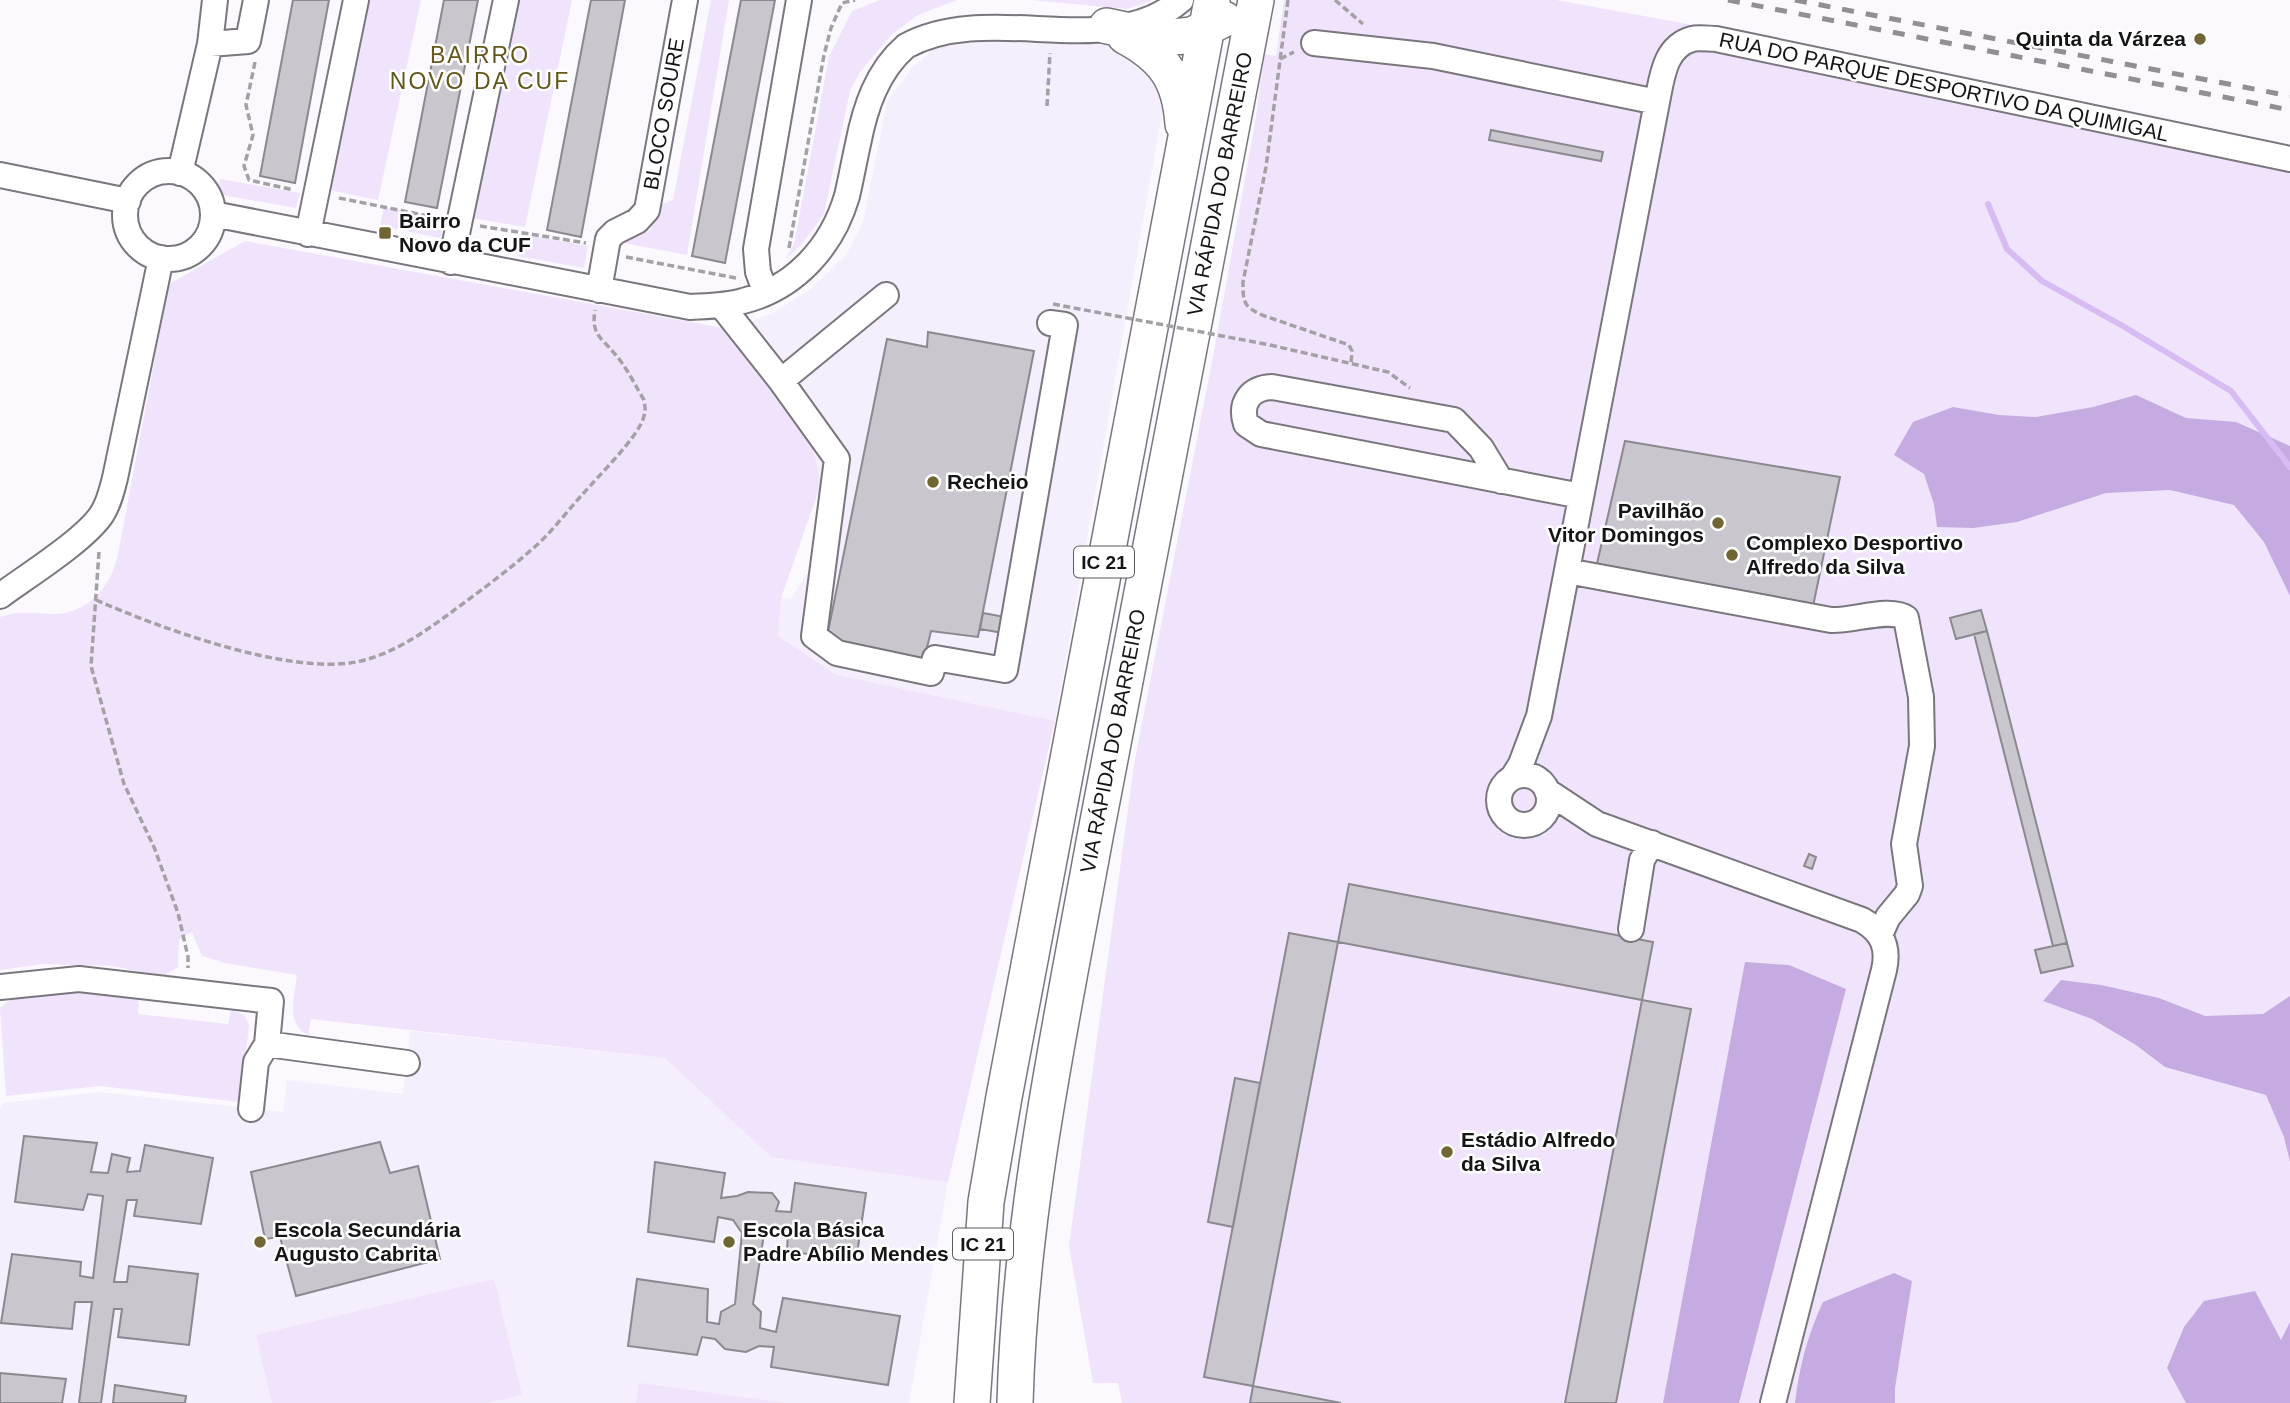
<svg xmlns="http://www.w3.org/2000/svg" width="2290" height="1403" font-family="Arial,sans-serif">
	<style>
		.built { fill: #f5eefd }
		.green { fill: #efe4fb }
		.forest { fill: #c6abe2 }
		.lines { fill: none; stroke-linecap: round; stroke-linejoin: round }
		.stream { stroke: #d7bbf2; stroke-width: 6 }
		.building { fill: #cac6ce; stroke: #8b888f; stroke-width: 2 }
		.minor-casing { stroke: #7a767d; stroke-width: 28 }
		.highway-casing { stroke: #7a767d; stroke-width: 38 }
		.path { stroke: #a3a1a6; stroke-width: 3.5; stroke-dasharray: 7 3.5; stroke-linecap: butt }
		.minor { stroke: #fff; stroke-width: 24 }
		.highway { stroke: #fff; stroke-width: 35 }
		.rail { stroke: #928f94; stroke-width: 5; stroke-dasharray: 12 12; stroke-linecap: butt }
		.path-bridge { stroke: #a3a1a6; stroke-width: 3.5; stroke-dasharray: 7 3.5; stroke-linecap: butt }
		.poi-dot { fill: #716633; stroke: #fff; stroke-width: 2.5 }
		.labels { text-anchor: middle; stroke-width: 5; stroke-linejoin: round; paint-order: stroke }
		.shield { fill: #fff; stroke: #5c5a5d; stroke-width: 2 }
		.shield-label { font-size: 19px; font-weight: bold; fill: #161417 }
		.poi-label { font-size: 21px; font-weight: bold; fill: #161417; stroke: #fff; text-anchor: start }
		.street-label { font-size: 21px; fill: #161417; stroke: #fff }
		.neighbourhood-label { font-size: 23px; letter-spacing: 2px; fill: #64571b; stroke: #fff }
	</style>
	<rect width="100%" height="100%" fill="#fbf8fe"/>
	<!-- built -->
	<path class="built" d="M981,29L1116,47L1137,60L1152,77L1164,102L1055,721L837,675L778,636L781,598L791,599L808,572L821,484L729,329L771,314L811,289L846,255L863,222L887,102L911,69L939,44Z
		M410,1031L665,1058L771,1157L948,1182L909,1403H0V1108L4,1103L99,1092L283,1112L287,1080L403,1094Z"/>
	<!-- green -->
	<path class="green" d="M365,0H421L378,200L325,189Z
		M516,0H572L525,227L472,218Z
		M711,0H729L687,255L624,243L650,230L662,204L673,200Z
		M880,0H957L918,15L891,35L860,72L850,91L824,214L802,244L785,260L794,244L829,57L852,11Z
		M1031,0H1153L1127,9Z
		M1284,0H1556L1726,31L2290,165V1403H1122L1118,1383H1093L1069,1246L1134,765L1215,346L1256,117L1264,54L1276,56Z
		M220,179L300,193L296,208L217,194Z
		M384,207L444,218L441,238L380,226Z
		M521,234L588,246L584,268L517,256Z
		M245,241L729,329L813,449L821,484L781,598L778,636L837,675L1055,721L948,1182L771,1157L665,1058L311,1019L308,1035C285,1025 295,995 297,975L225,963L202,956L192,932L179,940L178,967L162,977L113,966L44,964L0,970V617C18,611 32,613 50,614C84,616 109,590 117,559L169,284Z
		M85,992L139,999L138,1014L228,1024L231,1009L245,1016L249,1026L240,1102L100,1086L6,1096L0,1008L13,998Z
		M494,1279L522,1395L487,1403H272L256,1335Z
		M639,1383L785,1403H636Z"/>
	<!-- forest -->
	<path class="forest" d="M2136,395L2186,418L2236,422L2290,446V596L2264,542L2234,505L2170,490L2106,493L2017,522L1973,528L1937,527L1934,504L1924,474L1894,455L1913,422L1953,407L1999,415L2036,417L2093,407Z
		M1745,962L1789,965L1846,989L1739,1403H1663Z
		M2061,980L2101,985L2159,998L2205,1016L2263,1014L2290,996V1162L2284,1137L2266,1095L2165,1067L2136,1045L2092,1019L2043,1001Z
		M1894,1273L1912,1281L1895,1388V1403H1795C1799,1367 1808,1334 1823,1302Z
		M2255,1291L2281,1340L2290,1322V1403H2186L2167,1368L2184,1327L2204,1301Z"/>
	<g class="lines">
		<!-- stream -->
		<path class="stream" d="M1988,204L2007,249L2042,281L2121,325L2231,391L2290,467"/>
	</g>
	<!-- building -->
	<path class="building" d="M293,0H329L295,183L260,176Z
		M444,0H478L437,208L405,202Z
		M591,0H625L581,237L547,230Z
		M741,0H775L725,263L692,256Z
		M1491,130L1603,152L1601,161L1489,140Z
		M928,332L1034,351L978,637L931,631L924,660L826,642L887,339L927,347Z
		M1625,441L1840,477L1812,611L1596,568Z
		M1981,610L1987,631L1956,639L1950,618Z
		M983,613L1005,617L1003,633L980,629Z
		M1987,631L2067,943L2053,946L1974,634Z
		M1809,854L1816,857L1812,869L1804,866Z
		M1349,884L1653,942L1642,1000L1338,942Z
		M1289,933L1338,942L1253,1386L1204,1377Z
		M2067,943L2073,966L2041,973L2035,950Z
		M1642,1000L1691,1009L1616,1403H1565Z
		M1235,1078L1260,1083L1233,1227L1208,1222Z
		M24,1136L97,1143L91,1172L108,1173L112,1154L130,1158L127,1172L140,1171L145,1145L213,1158L201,1224L134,1216L137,1200H127L114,1282H127L129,1266L198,1274L189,1345L118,1337L122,1309H114L101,1403H79L92,1302H75L72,1329L1,1323L12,1254L81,1262L80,1276L93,1278L103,1196L88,1194L83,1210L15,1202Z
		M380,1142L390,1173L418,1166L440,1259L296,1296L280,1237L265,1239L251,1172Z
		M655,1162L725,1173L721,1198L737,1196L748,1192L772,1193L779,1202L776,1211L791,1212L795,1183L866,1193L856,1261L787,1251L788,1232L773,1229L764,1234L753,1304L761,1312L760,1328L776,1332L783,1298L900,1316L888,1385L771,1367L774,1347L759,1346L746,1352L725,1349L715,1339L702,1337L697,1355L628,1346L637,1279L708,1289L707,1322L719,1324L721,1312L735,1304L742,1233L733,1220L718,1217L714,1242L648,1232Z
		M0,1373L66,1379L62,1403H0Z
		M115,1385L186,1396L185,1403H113Z
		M1253,1386L1341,1403H1250Z"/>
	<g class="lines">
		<defs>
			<path id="minor" d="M1314,43L1433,56L1657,102
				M210,44L248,41L256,0
				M125 215a44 44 0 1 1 88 0a44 44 0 1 1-88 0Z
				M180,173L210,44L215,0
				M0,175L128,201
				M213,214L690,307C708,306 726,306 743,301C795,288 832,247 847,196C851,179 854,162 858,144C865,108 877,71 906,46C991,0 1108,63 1181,0
				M308,234L356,0
				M451,262L506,0
				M599,290L608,239L615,232L637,221L647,210L685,0
				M766,293L758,272L756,249L799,0
				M721,305L781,381L837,459L814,636L837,653L931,673L935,658L1005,670L1065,325L1050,323
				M781,381L886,295
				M1501,481L1481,448L1454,420L1272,387C1251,388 1239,402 1246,424L1261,434L1581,496
				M1567,571L1831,620C1853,621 1890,607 1906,618L1921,697L1922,746L1904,844L1910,886L1907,894L1888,917L1880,935
				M0,596C27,576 85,540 102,514C109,503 112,490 115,478L161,258
				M1499 800a25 25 0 1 1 50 0a25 25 0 1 1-50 0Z
				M1513,777L1521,764L1539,716L1657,102C1662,78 1664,47 1692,39C1699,37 1709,39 1716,39L2290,159
				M1547,791L1597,824L1862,920C1883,932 1889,948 1884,970L1773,1403
				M1631,929L1642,860L1652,843
				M0,987L79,979L271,1001L267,1044L407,1063
				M251,1109L256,1062L267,1044"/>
			<path id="highway" d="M1107,26L1164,38L1192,35L1224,19
				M1125,36C1164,57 1180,79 1183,124
				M972,1403L986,1202L1004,1097L1212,0
				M1015,1403C1020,1212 1061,1024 1095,837C1147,557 1203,279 1256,0"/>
		</defs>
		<!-- minor casing -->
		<use href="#minor" class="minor-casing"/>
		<!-- highway casing -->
		<use href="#highway" class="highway-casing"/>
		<!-- path -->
		<path class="path" d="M1288,0L1266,167L1243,282C1243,302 1243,306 1262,315L1349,345L1352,351L1351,364
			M1335,0L1363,24
			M1280,59L1294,52
			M255,62L246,105L253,135L244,166L249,180L294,190
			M1047,106L1050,53
			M339,198L438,218
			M480,226L586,243
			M789,248L824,55L831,28L842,3L855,0
			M626,257L736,278
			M1270,345L1388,372L1410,388
			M99,552L91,666L124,784L154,847L178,913L188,957V968
			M96,600C160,628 287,675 356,662C391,655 420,635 449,614C480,591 512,568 540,542C555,528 568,510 582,495C597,477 639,437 644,416C646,411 645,406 644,400C635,385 626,366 614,353C601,337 591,335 595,310"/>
		<!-- minor -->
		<use href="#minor" class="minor"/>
		<!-- highway -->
		<use href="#highway" class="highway"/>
		<!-- rail -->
		<path class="rail" d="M1728,0L2290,110
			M1795,0L2290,96"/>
		<!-- path-bridge -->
		<path class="path-bridge" d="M1053,304L1270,345"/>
	</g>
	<!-- markers -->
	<g class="poi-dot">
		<circle cx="2200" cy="39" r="7"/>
		<rect x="378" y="226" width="14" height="14" rx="3.5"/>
		<circle cx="933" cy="482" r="7"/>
		<circle cx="1718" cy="523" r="7"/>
		<circle cx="1732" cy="555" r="7"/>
		<circle cx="1447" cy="1152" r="7"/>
		<circle cx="260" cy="1242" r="7"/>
		<circle cx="729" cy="1242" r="7"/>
	</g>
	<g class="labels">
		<!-- shield labels -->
		<g class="shield">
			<rect x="1074" y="546.5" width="60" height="31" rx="5"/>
			<rect x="953" y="1228.5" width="60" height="31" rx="5"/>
		</g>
		<g class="shield-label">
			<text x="1104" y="569">IC 21</text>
			<text x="983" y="1251">IC 21</text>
		</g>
		<!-- poi labels -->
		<g class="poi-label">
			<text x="2186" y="46" text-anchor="end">Quinta da Várzea</text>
			<text x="399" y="228">Bairro<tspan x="399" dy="24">Novo da CUF</tspan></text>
			<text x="947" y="489">Recheio</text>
			<text x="1704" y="518" text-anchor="end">Pavilhão<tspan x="1704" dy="24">Vitor Domingos</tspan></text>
			<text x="1746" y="550">Complexo Desportivo<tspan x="1746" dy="24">Alfredo da Silva</tspan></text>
			<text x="1461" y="1147">Estádio Alfredo<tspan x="1461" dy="24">da Silva</tspan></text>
			<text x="274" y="1237">Escola Secundária<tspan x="274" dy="24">Augusto Cabrita</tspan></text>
			<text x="743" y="1237">Escola Básica<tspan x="743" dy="24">Padre Abílio Mendes</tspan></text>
		</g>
		<!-- street labels -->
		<g class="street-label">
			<text transform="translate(1944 87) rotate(12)" y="7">RUA DO PARQUE DESPORTIVO DA QUIMIGAL</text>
			<text transform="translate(664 114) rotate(-80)" y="7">BLOCO SOURE</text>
			<text transform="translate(1220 184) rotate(-79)" y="7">VIA RÁPIDA DO BARREIRO</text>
			<text transform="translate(1113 741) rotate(-79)" y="7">VIA RÁPIDA DO BARREIRO</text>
		</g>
		<!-- neighbourhood labels -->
		<g class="neighbourhood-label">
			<text x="480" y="63">BAIRRO<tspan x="480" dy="26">NOVO DA CUF</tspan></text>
		</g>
	</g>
</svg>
